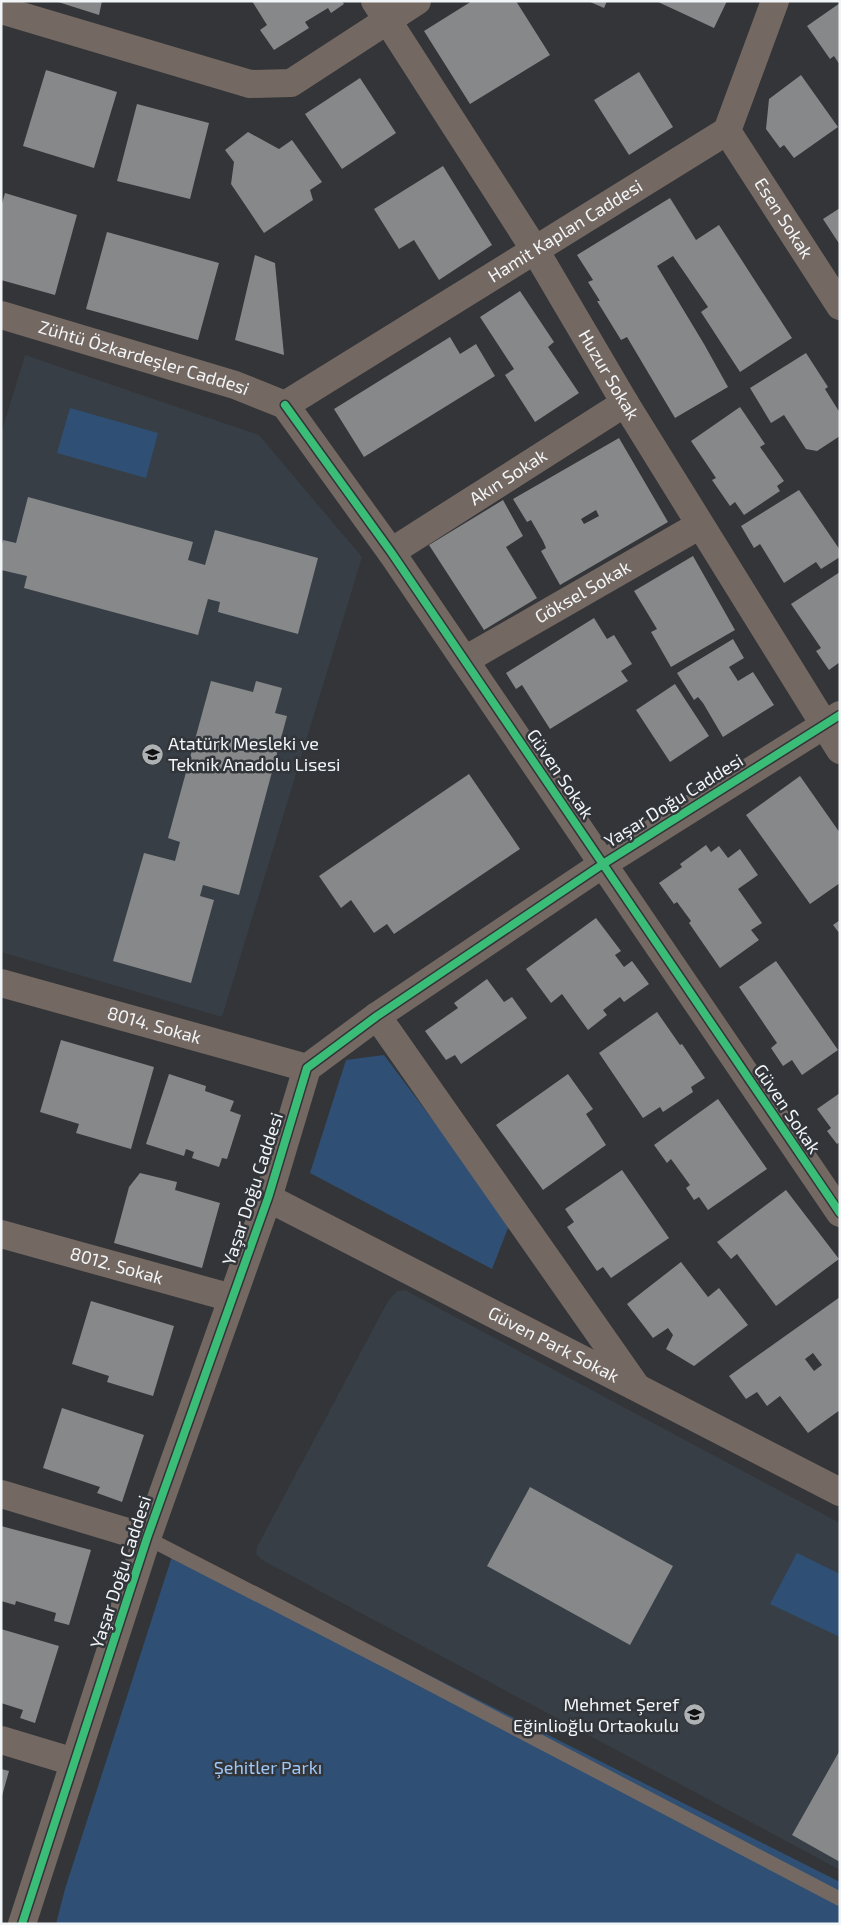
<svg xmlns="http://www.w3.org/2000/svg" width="841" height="1925" font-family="'Exo 2',sans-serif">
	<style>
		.built { fill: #373e46 }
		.green { fill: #2f5074 }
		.building { fill: #868889; fill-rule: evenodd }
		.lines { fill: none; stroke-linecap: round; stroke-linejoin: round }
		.service { stroke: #746862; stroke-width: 14 }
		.minor { stroke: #746862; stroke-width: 28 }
		.tertiary { stroke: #746862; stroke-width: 28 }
		.cycleway-casing { stroke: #323539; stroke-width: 11 }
		.cycleway { stroke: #3abd76; stroke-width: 8 }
		.labels { text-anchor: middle; stroke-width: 5; stroke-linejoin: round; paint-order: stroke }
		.street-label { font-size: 18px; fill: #f2f5f7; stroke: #323539 }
		.poi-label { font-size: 18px; fill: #f2f5f7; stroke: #323539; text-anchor: start }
		.park-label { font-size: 18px; fill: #9fc8f8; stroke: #323539 }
	</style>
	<rect width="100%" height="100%" fill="#333538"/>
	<!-- built -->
	<path class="built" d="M25,355L259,435L362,557L222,1017L1,952V434Z
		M405,1290L840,1523V1870L262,1560L256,1554L257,1547L388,1301L397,1291Z"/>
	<!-- green -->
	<path class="green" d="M70,408L158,433L146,478L57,453Z
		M384,1055L510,1223L492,1269L310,1173L346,1060Z
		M175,1547L840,1882V1924H56L65,1889Z
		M797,1553L840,1574V1637L770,1604Z"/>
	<!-- building -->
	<path class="building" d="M55,1H102L99,15Z
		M252,1H342L344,4L331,13L328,8L305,22L309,28L274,50L260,30L267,25Z
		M472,1H516L550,55L470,104L424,31Z
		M588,1H607L604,8Z
		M656,1H727L714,28Z
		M840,3V65L834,56L830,59L807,26Z
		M46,70L117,92L94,168L23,146Z
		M639,72L673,127L629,155L594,100Z
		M801,75L838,127L794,158L784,145L780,148L766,129L769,99Z
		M360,78L396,133L342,169L305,114Z
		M137,104L209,123L190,199L117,181Z
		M248,132L279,149L292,140L322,182L310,190L313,200L264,233L231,184L234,162L225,150Z
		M443,166L492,245L439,280L414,240L399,249L374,209Z
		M5,193L77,215L55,295L1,280V207Z
		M670,198L696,240L719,225L792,338L740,372L701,312L708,307L673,256L657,266L704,344L728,387L675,418L627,337L621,340L597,301H600L588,282L593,280L577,255Z
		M840,208V245L823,219Z
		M107,232L219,263L198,340L86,309Z
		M255,255L275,263L284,355L235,340Z
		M520,291L554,342L548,347L579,393L535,422L505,375L514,369L480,317Z
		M450,337L460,354L476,344L495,376L364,457L334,409Z
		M806,353L828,387L825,389L840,413V436L817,451L806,449L784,415L771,423L750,388Z
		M740,407L765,444L760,447L784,481L777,486L780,491L744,515L735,502L730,506L712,480L716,478L691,441Z
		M619,438L668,522L560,585L541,551L546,548L543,541L531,520L527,522L513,499ZM596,510L599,516L584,524L581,519Z
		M799,490L840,550V557L821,569L816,562L784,583L760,544L754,548L741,526Z
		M28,497L193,542L188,560L205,565L215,530L318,558L298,634L218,612L220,602L208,599L198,635L24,588L27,576L1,570V548L3,540L16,543Z
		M503,500L523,536L506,547L537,598L484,630L429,545Z
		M693,556L735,630L671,667L651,632L657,629L634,591Z
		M840,572V662L829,670L816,651L821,648L791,604Z
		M594,618L607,639L614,635L632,664L621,671L628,681L550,729L522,685L516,689L506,673Z
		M733,639L744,658L729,667L738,681L753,672L774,705L723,737L703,703L698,697L694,700L677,673Z
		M211,681L253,692L256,681L282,688L275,713L287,716L239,895L203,885L200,896L214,900L191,983L113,961L144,853L175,861L180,842L168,838Z
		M675,684L709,736L670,762L636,710Z
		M469,774L520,849L394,934L387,924L374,933L351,900L341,908L319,876Z
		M800,776L840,833V883L810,904L746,815Z
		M706,845L711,852L719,846L728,858L740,849L758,875L738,889L762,923L751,930L759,940L720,968L689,923L691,921L677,902L674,904L659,883L682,867L680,864Z
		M596,918L621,951L615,955L624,967L632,961L649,984L624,1002L620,997L603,1010L607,1015L588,1030L562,994L551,1003L526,969Z
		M840,920V934L833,925Z
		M776,961L838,1050L802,1075L792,1060L783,1066L771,1048L777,1043L739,987Z
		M487,979L504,1002L512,997L527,1018L461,1064L455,1055L446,1060L425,1031L458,1008L454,1003Z
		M657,1012L680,1045L682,1044L705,1078L691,1087L693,1092L663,1112L660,1107L643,1118L599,1053Z
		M61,1040L154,1067L131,1149L76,1133L79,1124L40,1112Z
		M169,1074L206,1086L205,1091L234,1101L230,1111L241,1115L227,1159L222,1158L219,1167L192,1158L194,1152L186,1149L184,1156L146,1144Z
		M568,1074L593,1109L586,1114L606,1145L543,1190L496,1125Z
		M840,1093V1142L837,1144L827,1131L831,1128L817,1109Z
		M718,1099L767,1169L708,1210L699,1197L694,1200L686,1188L690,1185L671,1159L667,1163L654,1145Z
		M622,1170L669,1238L611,1278L603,1267L597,1271L567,1227L574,1222L565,1209Z
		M140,1173L177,1182L175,1190L220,1203L202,1268L114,1243L129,1187Z
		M786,1190L839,1259L776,1306L737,1254L731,1259L717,1242Z
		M681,1262L708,1297L719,1288L748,1325L694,1366L666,1349L673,1335L668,1328L653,1338L627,1304Z
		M840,1297V1410L808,1433L780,1396L767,1406L757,1392L746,1399L729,1376ZM813,1353L822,1365L814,1371L805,1359Z
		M91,1301L174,1326L153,1396L107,1382L109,1376L72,1364Z
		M62,1408L144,1435L122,1502L97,1493L100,1487L43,1468Z
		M530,1487L673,1566L630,1645L487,1566Z
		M1,1526L91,1550L69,1625L54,1621L56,1613L16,1601L15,1605L1,1601Z
		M1,1629L59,1646L35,1723L20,1718L23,1710L1,1703Z
		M840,1750V1862L792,1835Z
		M1,1769L9,1771L2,1796H1Z"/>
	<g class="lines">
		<!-- service -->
		<path class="service" d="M147,1538L398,1667L840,1899"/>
		<!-- minor -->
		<g class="minor">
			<path id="s1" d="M375,1L535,250L625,403L840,750"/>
			<path d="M1,10L250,84L291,83L417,1"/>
			<path id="s2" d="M727,131L840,306"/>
			<path d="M285,405L391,552L840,1213"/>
			<path id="s3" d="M391,552L625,403"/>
			<path id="s4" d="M465,660L700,525"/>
			<path id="s5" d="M1,983L307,1068"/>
			<path d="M377,1016L636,1386"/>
			<path id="s6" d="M268,1198L840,1492"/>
			<path id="s7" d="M1,1234L232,1298"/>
			<path d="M1,1494L147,1538"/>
			<path d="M1,1740L74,1762"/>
			<path d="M22,1924L147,1538L268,1198L307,1068L377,1016L603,864L840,715"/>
		</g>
		<!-- tertiary -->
		<path class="tertiary" id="s8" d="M1,315L235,385L285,405L727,131L775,1"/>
		<defs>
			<path id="cycleway" d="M285,405L391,552L840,1213
				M22,1924L147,1538L268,1198L307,1068L377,1016L603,864L840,715"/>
		</defs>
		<!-- cycleway casing -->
		<use href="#cycleway" class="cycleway-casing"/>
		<!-- cycleway -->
		<use href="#cycleway" class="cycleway"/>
	</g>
	<!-- icons -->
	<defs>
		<symbol id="school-disc" viewBox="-11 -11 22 22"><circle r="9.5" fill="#afb2b4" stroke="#323539"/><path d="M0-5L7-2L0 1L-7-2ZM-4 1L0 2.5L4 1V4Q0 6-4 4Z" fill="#111"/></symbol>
	</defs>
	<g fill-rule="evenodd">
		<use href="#school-disc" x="140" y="742" width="25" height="25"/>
		<use href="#school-disc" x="682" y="1702" width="25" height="25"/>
	</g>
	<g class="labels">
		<!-- street labels -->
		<g class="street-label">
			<text dy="6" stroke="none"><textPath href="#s2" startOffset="104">Esen Sokak</textPath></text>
			<text dy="6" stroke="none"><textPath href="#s8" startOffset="628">Hamit Kaplan Caddesi</textPath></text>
			<text dy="6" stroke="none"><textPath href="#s8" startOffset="149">Zühtü Özkardeşler Caddesi</textPath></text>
			<text dy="6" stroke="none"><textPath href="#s1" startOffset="441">Huzur Sokak</textPath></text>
			<text dy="6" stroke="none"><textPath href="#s3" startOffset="139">Akın Sokak</textPath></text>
			<text dy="6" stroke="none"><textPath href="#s4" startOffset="136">Göksel Sokak</textPath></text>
			<text transform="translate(560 774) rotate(56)" y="6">Güven Sokak</text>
			<text transform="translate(674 801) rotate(-32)" y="6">Yaşar Doğu Caddesi</text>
			<text dy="6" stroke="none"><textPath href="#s5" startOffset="159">8014. Sokak</textPath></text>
			<text transform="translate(787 1109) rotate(56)" y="6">Güven Sokak</text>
			<text transform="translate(253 1189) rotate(-72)" y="6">Yaşar Doğu Caddesi</text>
			<text dy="6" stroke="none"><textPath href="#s7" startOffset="120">8012. Sokak</textPath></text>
			<text dy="6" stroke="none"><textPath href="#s6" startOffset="321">Güven Park Sokak</textPath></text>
			<text transform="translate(121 1572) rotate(-72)" y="6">Yaşar Doğu Caddesi</text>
		</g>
		<!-- poi labels -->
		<g class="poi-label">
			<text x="168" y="750">Atatürk Mesleki ve<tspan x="168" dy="21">Teknik Anadolu Lisesi</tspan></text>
			<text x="679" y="1711" text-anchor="end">Mehmet Şeref<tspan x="679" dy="21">Eğinlioğlu Ortaokulu</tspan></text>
		</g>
		<!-- park labels -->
		<g class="park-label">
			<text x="268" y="1774">Şehitler Parkı</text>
		</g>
	</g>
	<!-- border -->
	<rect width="841" height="1925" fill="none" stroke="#f2f5f7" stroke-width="5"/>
</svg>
